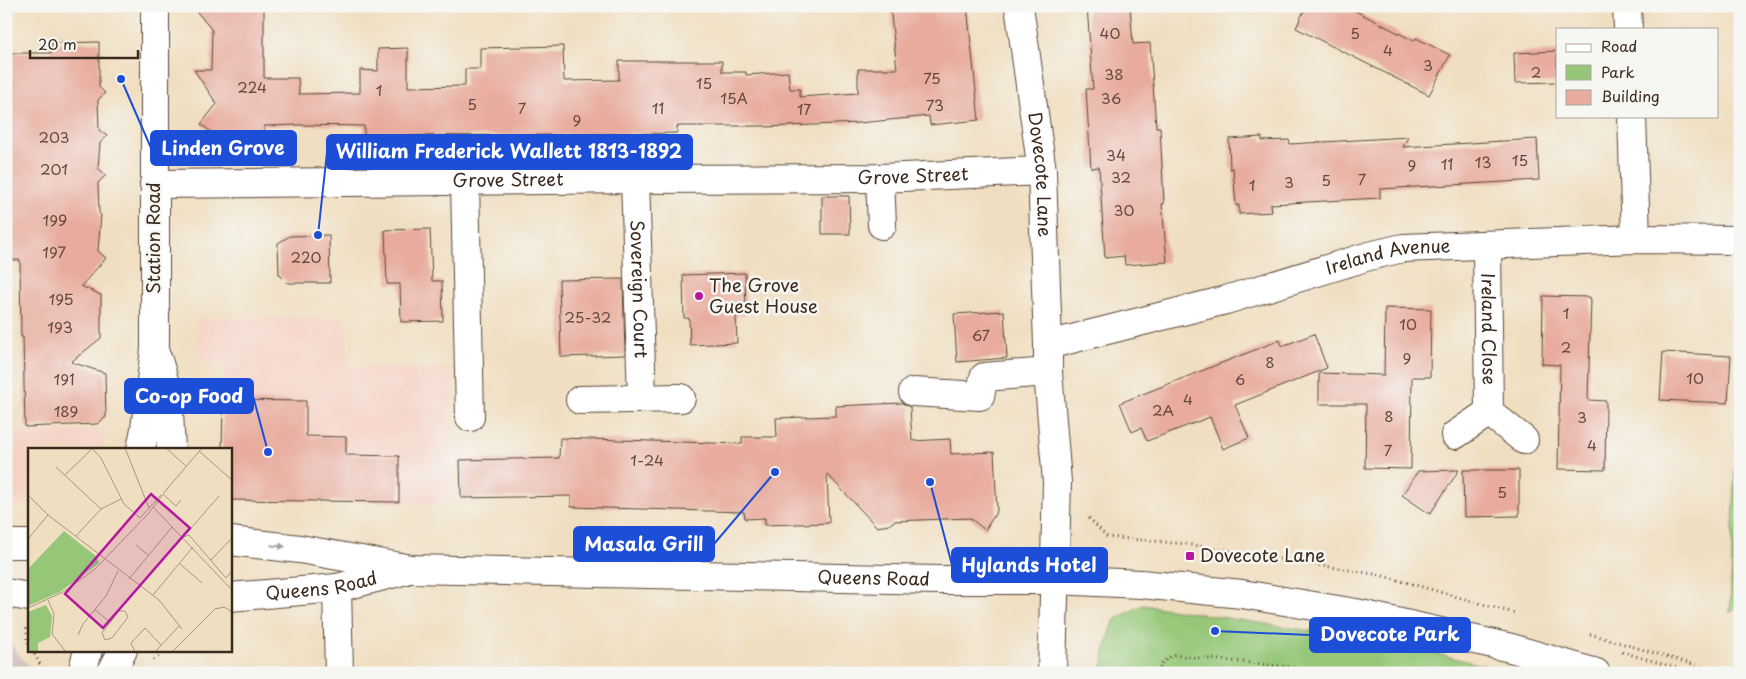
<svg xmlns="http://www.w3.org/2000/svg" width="1746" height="679" font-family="'Playpen Sans',sans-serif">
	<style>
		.built { fill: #f6d2c5 }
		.industrial { fill: #d1bfbf }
		.green { fill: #96c778; stroke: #68784b }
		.building { fill: #e8ab9d }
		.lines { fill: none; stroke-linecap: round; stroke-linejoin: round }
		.minor-casing { stroke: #564536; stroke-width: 30 }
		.major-casing { stroke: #564536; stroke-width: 30 }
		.path { stroke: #564536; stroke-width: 3; stroke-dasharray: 1 4; stroke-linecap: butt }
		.minor { stroke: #fff; stroke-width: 28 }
		.major { stroke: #fff; stroke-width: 28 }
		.oneway { fill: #a79f9a }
		.poi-dot { fill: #b5179e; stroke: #f6f6f2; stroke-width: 2 }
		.labels { text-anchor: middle; stroke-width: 5; stroke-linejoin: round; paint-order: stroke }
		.number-label { font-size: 15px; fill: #664a3e }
		.street-label { font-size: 18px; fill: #3b2a1e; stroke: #f6f6f2 }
		.poi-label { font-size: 18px; fill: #3b2a1e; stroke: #f6f6f2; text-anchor: start }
		.inset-road { fill: none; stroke: #a8967f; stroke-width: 1 }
		.view { fill: #b5179e; fill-opacity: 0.15; stroke: #b5179e; stroke-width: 2.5 }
		.inset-edge { fill: none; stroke: #3b2a1e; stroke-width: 2.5 }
		.leader { fill: none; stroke: #1d4ed8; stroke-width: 2 }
		.callout-dot { fill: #1d4ed8; stroke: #f6f6f2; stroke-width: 2 }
		.callout { fill: #1d4ed8; stroke: #1d4ed8; stroke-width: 2 }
		.callout-label { font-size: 19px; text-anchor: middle; font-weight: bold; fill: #fff }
	</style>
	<rect width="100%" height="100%" fill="#f6f6f2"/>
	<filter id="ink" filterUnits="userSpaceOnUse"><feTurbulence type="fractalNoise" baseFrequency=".02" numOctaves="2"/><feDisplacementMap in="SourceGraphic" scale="10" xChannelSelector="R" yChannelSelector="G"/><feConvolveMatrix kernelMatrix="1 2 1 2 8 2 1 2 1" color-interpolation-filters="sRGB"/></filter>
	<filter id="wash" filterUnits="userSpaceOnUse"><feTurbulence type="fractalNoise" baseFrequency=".0096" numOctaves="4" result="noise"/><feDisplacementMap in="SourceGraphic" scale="20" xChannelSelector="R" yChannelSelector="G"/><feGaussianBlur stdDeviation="1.12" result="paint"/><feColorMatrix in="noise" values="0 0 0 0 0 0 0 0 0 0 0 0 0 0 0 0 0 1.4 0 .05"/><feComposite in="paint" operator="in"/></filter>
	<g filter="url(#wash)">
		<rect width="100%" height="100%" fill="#f0dec0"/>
		<!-- built -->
		<path class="built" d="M197,318H346L348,367L451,369L453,506L399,502L230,449H222L224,369L219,363L200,362Z
			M106,428L103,449H29V506H6V433L87,430Z"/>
		<!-- industrial -->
		<path class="industrial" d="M6,640L8,641L34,673H6Z"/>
		<!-- green -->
		<path class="green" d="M1740,324V604L1730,613Z
			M1143,605L1395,644L1516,673H1101L1106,646L1115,619Z"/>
		<g id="blocks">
			<!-- building -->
			<path class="building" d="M192,6H264V78H298L299,94L360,93V70L378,71V49L408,48V87L465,86V69H480V48L563,46L564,81L619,80V61H722V72H746V75L788,72L790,89H800V97L858,93V69H897L890,6H967L979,120L930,125L929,116L859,123L766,127V126H677V133L551,135L364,136V126L299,125L264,126V137L218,138L201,124L217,104L194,70H211L212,30Z
				M1087,6H1130L1133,44L1150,43L1156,127H1160L1164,204H1162L1167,262L1125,265L1124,256L1105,258L1099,167L1091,168L1086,89H1093Z
				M1306,6H1346L1414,41L1416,38L1450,55L1429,95L1296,28Z
				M99,42V87L105,93L98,100L99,130L107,136L100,143L98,168L106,175L98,183L99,213L101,215L98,251L106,258L81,286L101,295V338L71,362L105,373L106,417L97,424L25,427L23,337H21L20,260H6V53H51L52,43Z
				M1557,51V82L1515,83L1514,53Z
				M1262,137V141L1289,140L1290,144L1408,137L1403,147L1537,139L1539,180L1380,189V198L1271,204L1272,212L1239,214V205L1236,206L1233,168L1230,169L1229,139Z
				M822,196H849L850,234H822Z
				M430,229L432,281H442L443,321L401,322L400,284H387L385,230Z
				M329,235L330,283H288L279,274L278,243L290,236Z
				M745,273L746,316H736L737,343L690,345L689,318H684L683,275Z
				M623,279L625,355L561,357L559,280Z
				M1543,296L1590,297V299H1591L1588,400L1606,401L1605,470L1558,469L1560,365L1542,364Z
				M1385,308L1431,309L1430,377H1412L1411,469L1365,468L1366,404H1319V373L1384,375Z
				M1004,311L1007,358L957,362L954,314Z
				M1314,334L1327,368L1235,405L1249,438L1223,449L1210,417L1147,441L1141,428L1132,432L1120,403L1280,340L1282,346Z
				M1663,352L1731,356L1728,403L1660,400Z
				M223,400L306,401V436L346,437V455L399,456V502L230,500V449H222Z
				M902,403L910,407L912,441L950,439L951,454L994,452L997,511L985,530L970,518L894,521L889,525L877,527L827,474L829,523L765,525V518L745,519L744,512L571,507V496L461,498L460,460L559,458L560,438L742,444V437H777L776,418L836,416V406Z
				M1459,470L1430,514L1402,495L1418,471Z
				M1463,470H1519V516L1464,517Z"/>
		</g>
	</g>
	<g filter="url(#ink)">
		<use href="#blocks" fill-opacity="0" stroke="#564536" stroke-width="1"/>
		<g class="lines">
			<defs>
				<g id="minor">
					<path id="s1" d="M1019,6L1042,171L1048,345V372L1057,482L1052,673"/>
					<path d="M1627,6L1628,29"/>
					<path d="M1632,116L1636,239"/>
					<path d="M880,178L882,225"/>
					<path id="s2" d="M635,179L642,399"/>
					<path d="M465,182L470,417"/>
					<path id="s3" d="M154,184L635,179L880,178L1042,171"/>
					<path id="s4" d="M1487,245L1489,412"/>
					<path id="s5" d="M1048,345L1226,300L1369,256L1403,248L1636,239L1740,240"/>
					<path d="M158,360L168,393L171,449"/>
					<path d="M913,392L980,396L984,377L1048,372"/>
					<path d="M580,400L681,398"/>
					<path d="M1455,435L1489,412L1524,440"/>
					<path d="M141,449L145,429L155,349V6"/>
					<path d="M337,588L339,673"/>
				</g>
				<g id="major">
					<path id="s6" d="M230,541L300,549L411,569L939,580H1054L1141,584L1242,594L1356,613L1511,648L1596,673"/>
					<path d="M6,544H29"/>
					<path d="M6,593L29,597"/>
					<path id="s7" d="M230,597L337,588L403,571"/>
					<path d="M82,673L88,650"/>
					<path d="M111,673L123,650"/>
				</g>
			</defs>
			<!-- minor casing -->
			<use href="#minor" class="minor-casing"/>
			<!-- major casing -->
			<use href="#major" class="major-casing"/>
			<!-- path -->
			<path class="path" d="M1089,518L1107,537L1186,544L1380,575L1514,613
				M1228,551L1241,560
				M27,628V642L29,645
				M1590,634L1722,673
				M32,650L45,673
				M1622,652L1694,673
				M154,660L167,650
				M1085,670L1093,673
				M1158,673L1162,663L1172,655L1290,667L1317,673"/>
			<!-- minor -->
			<use href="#minor" class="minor"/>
			<!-- major -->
			<use href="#major" class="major"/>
		</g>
		<!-- one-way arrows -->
		<defs><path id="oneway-solid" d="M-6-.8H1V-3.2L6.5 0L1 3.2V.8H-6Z" transform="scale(1.25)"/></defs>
		<use class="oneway" href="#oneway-solid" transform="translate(278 546) rotate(6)"/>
	</g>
	<!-- markers -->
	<g class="poi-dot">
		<circle cx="699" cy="296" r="5"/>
		<rect x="1185" y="551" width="10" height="10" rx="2.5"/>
	</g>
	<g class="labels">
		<!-- number labels -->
		<g class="number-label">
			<text x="1110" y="39">40</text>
			<text x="1355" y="39">5</text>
			<text x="1388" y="56">4</text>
			<text x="1428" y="71">3</text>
			<text x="1536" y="78">2</text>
			<text x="1114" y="80">38</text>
			<text x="932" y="84">75</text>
			<text x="704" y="89">15</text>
			<text x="252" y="93">224</text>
			<text x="379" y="96">1</text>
			<text x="734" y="104">15A</text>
			<text x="1111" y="104">36</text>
			<text x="472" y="110">5</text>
			<text x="935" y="111">73</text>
			<text x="522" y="114">7</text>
			<text x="658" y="114">11</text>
			<text x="804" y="115">17</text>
			<text x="577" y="126">9</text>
			<text x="54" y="143">203</text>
			<text x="1116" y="161">34</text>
			<text x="1520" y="166">15</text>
			<text x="1483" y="168">13</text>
			<text x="1447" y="170">11</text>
			<text x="1412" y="171">9</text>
			<text x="54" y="175">201</text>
			<text x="1121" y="183">32</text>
			<text x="1362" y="185">7</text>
			<text x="1326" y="186">5</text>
			<text x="1289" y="188">3</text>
			<text x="1252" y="191">1</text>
			<text x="1124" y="216">30</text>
			<text x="55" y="226">199</text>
			<text x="54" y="258">197</text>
			<text x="306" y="263">220</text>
			<text x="61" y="305">195</text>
			<text x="1566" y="319">1</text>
			<text x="588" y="323">25-32</text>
			<text x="1408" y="330">10</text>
			<text x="60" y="333">193</text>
			<text x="981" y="341">67</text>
			<text x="1566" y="353">2</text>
			<text x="1407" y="364">9</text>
			<text x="1270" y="368">8</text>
			<text x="1695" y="384">10</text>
			<text x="64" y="385">191</text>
			<text x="1240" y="385">6</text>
			<text x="1188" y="405">4</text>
			<text x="1163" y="416">2A</text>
			<text x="66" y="417">189</text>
			<text x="1389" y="422">8</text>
			<text x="1582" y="423">3</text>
			<text x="1592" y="451">4</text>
			<text x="1388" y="456">7</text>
			<text x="647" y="466">1-24</text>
			<text x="1502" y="498">5</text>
		</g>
		<!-- street labels -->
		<g class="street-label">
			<text dy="6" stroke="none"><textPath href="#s1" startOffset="170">Dovecote Lane</textPath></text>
			<text dy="6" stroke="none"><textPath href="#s3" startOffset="759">Grove Street</textPath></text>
			<text dy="6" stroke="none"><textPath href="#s3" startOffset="354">Grove Street</textPath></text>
			<text transform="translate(154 238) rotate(-90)" y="6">Station Road</text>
			<text dy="6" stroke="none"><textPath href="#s5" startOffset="352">Ireland Avenue</textPath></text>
			<text dy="6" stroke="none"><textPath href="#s2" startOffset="110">Sovereign Court</textPath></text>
			<text dy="6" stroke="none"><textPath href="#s4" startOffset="84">Ireland Close</textPath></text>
			<text dy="6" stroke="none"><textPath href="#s6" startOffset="646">Queens Road</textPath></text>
			<text dy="6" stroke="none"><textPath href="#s7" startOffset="92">Queens Road</textPath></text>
		</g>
		<!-- poi labels -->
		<g class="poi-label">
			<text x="709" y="292">The Grove<tspan x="709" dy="21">Guest House</tspan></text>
			<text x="1200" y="562">Dovecote Lane</text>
		</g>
	</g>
	<!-- overview -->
	<g transform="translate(28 448)">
		<rect width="204" height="204" fill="#f0dec0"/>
		<path d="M36,83L69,109L71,115L32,144L0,158V121ZM18,157L24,168L22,189L10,195V204H0V164Z" fill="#96c778"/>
		<path class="inset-road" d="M64,0L73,10L96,56L112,70M97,0L121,60M138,0L158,18M171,3L204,32M28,19L73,61M37,27L65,0M139,41L174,0M0,47L20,67L131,152L154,181M136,47L148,58L153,52M125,59L204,142M112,70L133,47M158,86L191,48M48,88L73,61L93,51M155,89L161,87L198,130L204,123M0,91L20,67M108,97L120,107M183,112L204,90M151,115L174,135M101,131L144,79M125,147L165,99M20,152L26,166L24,186L38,204M0,160L35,144L67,121L120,66L140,40M67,162L82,174M91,163H97L100,169L84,190L77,192L74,185ZM50,187L55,176L78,148L90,123M107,204L103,195L117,180L133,197M127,204L151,178M144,204L187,161L196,159L204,164"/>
		<path class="view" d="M123,46L162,80L75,180L37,146Z"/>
		<rect width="204" height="204" class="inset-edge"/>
	</g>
	<!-- callouts -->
	<path class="leader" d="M121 79L151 148M318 235L327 152M268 452L253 396M775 472L714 544M930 482L952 565M1215 631L1310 635"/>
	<g class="callout-dot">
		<circle cx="121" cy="79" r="5"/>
		<circle cx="318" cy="235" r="5"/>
		<circle cx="268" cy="452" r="5"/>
		<circle cx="775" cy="472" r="5"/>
		<circle cx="930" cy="482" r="5"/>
		<circle cx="1215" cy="631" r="5"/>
	</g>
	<g class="callout">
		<rect x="151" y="131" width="145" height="34" rx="5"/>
		<rect x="327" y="135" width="365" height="34" rx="5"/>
		<rect x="125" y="379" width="128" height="34" rx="5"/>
		<rect x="574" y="527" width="140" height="34" rx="5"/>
		<rect x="952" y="548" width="155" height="34" rx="5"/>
		<rect x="1310" y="618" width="160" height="34" rx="5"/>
	</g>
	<g class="callout-label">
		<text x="223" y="155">Linden Grove</text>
		<text x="509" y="158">William Frederick Wallett 1813-1892</text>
		<text x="189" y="403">Co-op Food</text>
		<text x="644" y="551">Masala Grill</text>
		<text x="1029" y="572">Hylands Hotel</text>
		<text x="1390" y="641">Dovecote Park</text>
	</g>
	<!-- margin -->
	<rect width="1746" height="679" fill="none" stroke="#f6f6f2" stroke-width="25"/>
	<!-- legend -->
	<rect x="1556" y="28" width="162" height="90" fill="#f6f6f2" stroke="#aba49d"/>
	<rect x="1566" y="44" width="25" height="8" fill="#ffffff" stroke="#aba49d"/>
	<text x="1601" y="52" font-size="15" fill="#3b2a1e">Road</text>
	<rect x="1566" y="65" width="25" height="15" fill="#96c778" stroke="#aba49d"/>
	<text x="1601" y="78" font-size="15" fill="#3b2a1e">Park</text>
	<rect x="1566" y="90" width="25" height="15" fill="#e8ab9d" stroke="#aba49d"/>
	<text x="1601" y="102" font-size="15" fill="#3b2a1e">Building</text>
	<!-- scale -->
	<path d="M30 50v8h108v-8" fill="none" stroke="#3b2a1e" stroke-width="2.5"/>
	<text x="38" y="50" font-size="15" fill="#3b2a1e" stroke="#f6f6f2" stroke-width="4" paint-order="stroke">20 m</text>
</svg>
